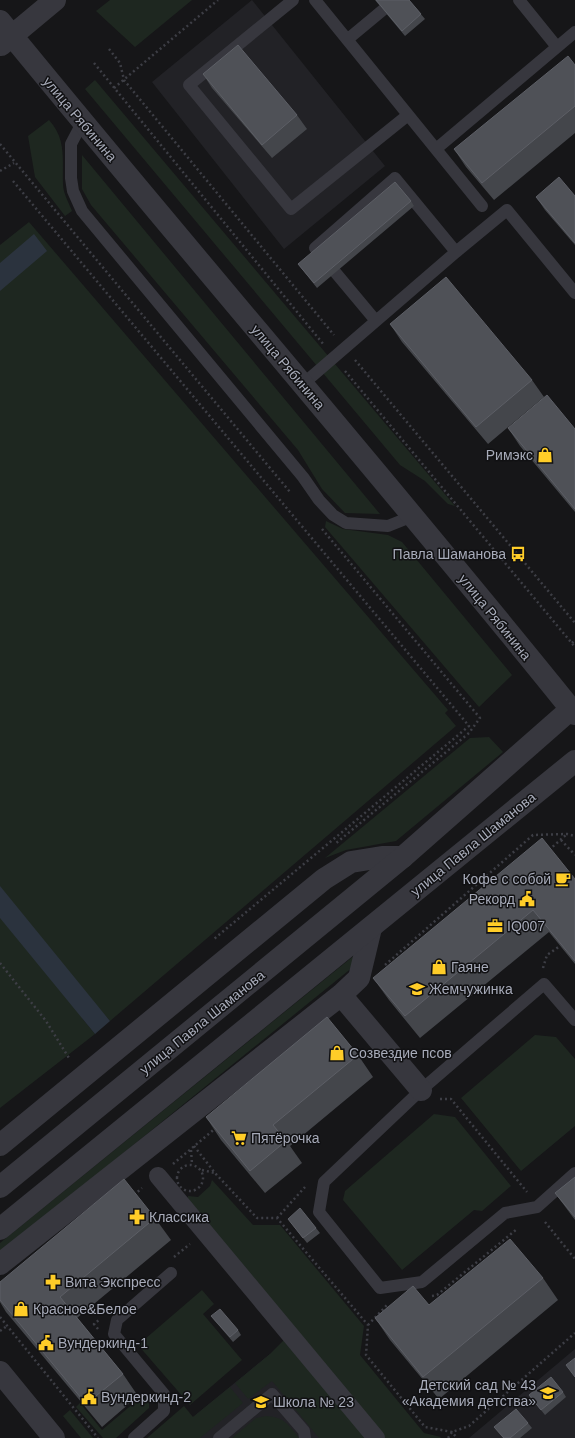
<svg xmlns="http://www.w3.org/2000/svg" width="575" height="1438" font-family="Helvetica,sans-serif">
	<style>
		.built { fill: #222226 }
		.green { fill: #1e2720 }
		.water { fill: #2b333e }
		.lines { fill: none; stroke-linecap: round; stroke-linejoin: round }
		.path { stroke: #3d3e45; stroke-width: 2.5; stroke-dasharray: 2 3; stroke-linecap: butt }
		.service { stroke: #37373e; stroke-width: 12 }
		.pedestrian { stroke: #37373e; stroke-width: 18 }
		.minor { stroke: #37373e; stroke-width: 22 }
		.tertiary { stroke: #37373e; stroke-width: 22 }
		.wall { fill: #44464b }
		.building { fill: #4f5157; stroke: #5d5f66 }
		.labels { text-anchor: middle; stroke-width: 3; stroke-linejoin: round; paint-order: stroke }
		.street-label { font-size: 14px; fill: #a7abb9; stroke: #111113 }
		.poi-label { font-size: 14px; fill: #a7abb9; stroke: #111113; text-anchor: start }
	</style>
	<rect width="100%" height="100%" fill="#161618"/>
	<!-- built -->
	<path class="built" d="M252,0L385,166L284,249L152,82Z
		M575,1349V1438H469Z
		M270,1354L339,1438H169L193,1417Z"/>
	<!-- green -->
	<path class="green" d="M110,0H192L135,47L96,11Z
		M95,80L455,506L448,504L425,481L400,465L85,89Z
		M49,120C67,140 62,160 63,184C63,193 69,203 72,211L65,216L35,177L28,136Z
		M82,155L380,514L345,513L322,489L298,450L91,205L82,189Z
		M29,222L448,710L445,713L456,726L110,1021L97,1006L82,1018L95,1034L0,1108V245Z
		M326,521L343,529L388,535L402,542L512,675L479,707L325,527Z
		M489,737L503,752L396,841L346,850L325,858L470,738Z
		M356,954L353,967L0,1253V1243Z
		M535,1035L556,1037L575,1059V1126L521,1171L461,1098Z
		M434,1114L455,1117L511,1186L482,1211L474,1210L402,1270L343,1200L345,1191Z
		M212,1180L253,1225H280L364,1326L360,1355L424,1433L441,1437L440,1438H381L186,1204L188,1196L198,1197L210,1186Z
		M202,1290L214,1304L203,1314L242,1360L190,1405L138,1345Z
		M286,1338L368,1438H319L272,1381L248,1399L235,1383L270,1354Z
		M230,1387L243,1403L200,1438H147L184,1406L193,1417Z
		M141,1397L146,1398L149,1402V1408L116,1438H103L76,1407L80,1403L102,1430Z
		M70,1410L93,1438H81L63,1416Z
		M266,1416C284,1417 288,1424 299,1438H232L256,1418Z"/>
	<!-- water -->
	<path class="water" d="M34,234L47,251L0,291V263Z
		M0,886L110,1021L95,1034L0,918Z"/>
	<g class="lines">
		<!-- path -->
		<path class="path" d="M109,49L120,63L124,80L334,335
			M94,63L324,345
			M114,88L218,0
			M0,144L290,492
			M0,171L14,163
			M13,181L469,726L214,939
			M355,360L575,623
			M345,371L575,647
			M322,529L480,718L469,733L335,844
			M572,643L575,640
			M561,840L575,855
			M549,850L567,834
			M0,963L46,1021L69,1058
			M385,965L533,835L567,834L575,836
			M543,968L547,955L560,946
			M440,1099H451L527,1192
			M194,1146L215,1173L257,1218H277L368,1325L366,1355L425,1427L452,1432L457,1438
			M191,1150L192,1164
			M173,1164L217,1127
			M177 1178a13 13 0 1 1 26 0a13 13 0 1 1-26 0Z
			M202,1170L215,1173
			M134,1195L142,1188
			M277,1218L305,1187
			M545,1222L575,1259
			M174,1257L190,1244
			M432,1296L437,1295L517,1229
			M0,1317L98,1438
			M368,1325L387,1305
			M98,1329L94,1324L99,1320
			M0,1331L7,1326
			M448,1438L452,1432L469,1426L575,1333"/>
		<!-- service -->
		<path class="service" d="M293,0L189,85L291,209L408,115
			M315,0L482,206
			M519,0L557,47
			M348,39L395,0
			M82,123L71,144V178L73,191L82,211L303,477L319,500L333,515L346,523L388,526L413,516
			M436,149L575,32
			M456,252L507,210L575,293
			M303,384L456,252L395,178L315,248L376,321
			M575,1020L544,984L421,1090L324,1182L319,1212L380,1288L422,1282L505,1213L537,1207L575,1173
			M134,1438L164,1411V1394L114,1334L117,1320L171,1273
			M219,1438L272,1394L304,1431L305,1438"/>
		<!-- pedestrian -->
		<path class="pedestrian" d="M158,1176L376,1438"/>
		<!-- minor -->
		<path class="minor" d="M341,995L421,1090
			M0,1145L324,879L351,862L382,857H403
			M0,1264L341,995L359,978L371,928
			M0,1372L54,1438"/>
		<!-- tertiary -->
		<path class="tertiary" d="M0,21C190,254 387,480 575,714
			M1,45L55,0
			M0,1187L403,857L571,709
			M0,1229L575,761"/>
	</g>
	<!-- wall -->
	<path class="wall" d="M375,0H409L425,19L405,36Z
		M575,65V133L494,200L466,167L454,149Z
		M203,74L297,115L307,129L272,158L212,88Z
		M575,196V245L545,210L536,197Z
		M411,201L414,206L317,288L298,264Z
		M390,324L532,380L544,397L488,444L402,342Z
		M508,428L575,429V512L520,446Z
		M575,879V964L549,932L420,1038L389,1000L373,978Z
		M358,1055L373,1077L290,1146L302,1163L265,1193L221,1140L206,1117Z
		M575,1177V1220L555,1193Z
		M155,1218L171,1240L77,1318L123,1374L138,1396L102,1427L6,1312L0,1302V1282Z
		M288,1219L316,1228L320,1233L307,1243Z
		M543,1278L558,1300L439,1399L390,1340L375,1318Z
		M211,1316L238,1330L241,1335L233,1342L215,1321Z
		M563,1392L566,1397L545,1415L529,1395Z
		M528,1423L532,1428L520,1438H503L494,1427Z"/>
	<!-- building -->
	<path class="building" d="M376,0H409L421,14L402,31Z
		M238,45L297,115L262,145L203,74Z
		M568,56L575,65V106L482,183L454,149Z
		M559,177L575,196V243L536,197Z
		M395,182L411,201L314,283L298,264Z
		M446,277L532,380L476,427L390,324Z
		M547,395L575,429V509L508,428Z
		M542,838L575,879V961L533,910L405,1016L373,978Z
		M327,1017L358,1055L273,1125L286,1141L250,1171L206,1117Z
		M575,1177V1217L555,1193Z
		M124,1179L155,1218L60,1297L123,1374L86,1404L0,1300V1282Z
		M300,1208L316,1228L303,1238L288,1219Z
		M510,1239L543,1278L423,1377L375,1318L413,1286L429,1305Z
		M220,1309L238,1330L230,1337L211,1316Z
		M575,1358V1377L566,1365Z
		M551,1377L563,1392L541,1410L529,1395Z
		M516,1409L528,1423L510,1438H504L494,1427Z"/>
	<!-- icons -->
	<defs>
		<symbol id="shop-bare" viewBox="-9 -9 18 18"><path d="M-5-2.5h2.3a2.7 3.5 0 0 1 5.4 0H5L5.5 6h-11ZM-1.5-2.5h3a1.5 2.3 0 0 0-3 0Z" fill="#ffcd28" stroke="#111113" stroke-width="2.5" paint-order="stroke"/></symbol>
		<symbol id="bus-bare" viewBox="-9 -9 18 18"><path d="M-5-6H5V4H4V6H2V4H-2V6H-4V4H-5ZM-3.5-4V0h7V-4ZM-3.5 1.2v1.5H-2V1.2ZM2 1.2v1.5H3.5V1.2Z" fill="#ffcd28" stroke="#111113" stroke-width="2.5" paint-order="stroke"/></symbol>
		<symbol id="cafe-bare" viewBox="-9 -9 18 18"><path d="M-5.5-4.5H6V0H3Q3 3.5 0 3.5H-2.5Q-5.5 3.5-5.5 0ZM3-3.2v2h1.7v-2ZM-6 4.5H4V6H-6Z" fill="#ffcd28" stroke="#111113" stroke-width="2.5" paint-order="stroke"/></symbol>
		<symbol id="civic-bare" viewBox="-9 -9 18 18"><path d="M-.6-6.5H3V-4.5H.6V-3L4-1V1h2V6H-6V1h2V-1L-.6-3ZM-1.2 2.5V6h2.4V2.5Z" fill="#ffcd28" stroke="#111113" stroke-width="2.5" paint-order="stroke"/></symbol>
		<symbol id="office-bare" viewBox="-9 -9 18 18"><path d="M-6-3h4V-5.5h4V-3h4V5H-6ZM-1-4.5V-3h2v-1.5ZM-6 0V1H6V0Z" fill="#ffcd28" stroke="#111113" stroke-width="2.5" paint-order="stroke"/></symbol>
		<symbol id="school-bare" viewBox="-9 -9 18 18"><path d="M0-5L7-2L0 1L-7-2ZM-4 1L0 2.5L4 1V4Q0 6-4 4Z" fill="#ffcd28" stroke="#111113" stroke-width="2.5" paint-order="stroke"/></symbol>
		<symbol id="supermarket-bare" viewBox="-9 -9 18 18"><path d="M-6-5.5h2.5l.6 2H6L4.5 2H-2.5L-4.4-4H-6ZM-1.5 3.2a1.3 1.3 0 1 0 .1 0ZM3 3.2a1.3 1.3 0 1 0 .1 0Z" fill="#ffcd28" stroke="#111113" stroke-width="2.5" paint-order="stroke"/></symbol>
		<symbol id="pharmacy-bare" viewBox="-9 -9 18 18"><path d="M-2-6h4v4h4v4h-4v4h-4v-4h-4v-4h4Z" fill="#ffcd28" stroke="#111113" stroke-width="2.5" paint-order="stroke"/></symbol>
	</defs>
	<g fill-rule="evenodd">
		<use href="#shop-bare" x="534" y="444" width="22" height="22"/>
		<use href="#bus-bare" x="507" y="543" width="22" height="22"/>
		<use href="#cafe-bare" x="552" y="868" width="22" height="22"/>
		<use href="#civic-bare" x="516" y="888" width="22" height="22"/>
		<use href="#office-bare" x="484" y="915" width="22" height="22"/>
		<use href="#shop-bare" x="428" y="956" width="22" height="22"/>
		<use href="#school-bare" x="406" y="978" width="22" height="22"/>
		<use href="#shop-bare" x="326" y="1042" width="22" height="22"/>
		<use href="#supermarket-bare" x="228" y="1127" width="22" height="22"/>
		<use href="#pharmacy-bare" x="126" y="1206" width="22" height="22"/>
		<use href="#pharmacy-bare" x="42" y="1271" width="22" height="22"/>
		<use href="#shop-bare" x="10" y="1298" width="22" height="22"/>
		<use href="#civic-bare" x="35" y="1332" width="22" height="22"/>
		<use href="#school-bare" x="537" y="1382" width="22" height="22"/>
		<use href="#civic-bare" x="78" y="1386" width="22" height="22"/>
		<use href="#school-bare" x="250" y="1391" width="22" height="22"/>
	</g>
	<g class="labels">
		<!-- street labels -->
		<g class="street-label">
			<text transform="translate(80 119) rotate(50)" y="5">улица Рябинина</text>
			<text transform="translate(288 367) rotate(50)" y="5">улица Рябинина</text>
			<text transform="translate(495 617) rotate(51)" y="5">улица Рябинина</text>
			<text transform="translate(473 844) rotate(-39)" y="5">улица Павла Шаманова</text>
			<text transform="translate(202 1022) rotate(-39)" y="5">улица Павла Шаманова</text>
		</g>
		<!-- poi labels -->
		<g class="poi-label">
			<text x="533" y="460" text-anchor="end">Римэкс</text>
			<text x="506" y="559" text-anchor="end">Павла Шаманова</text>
			<text x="551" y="884" text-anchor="end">Кофе с собой</text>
			<text x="515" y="904" text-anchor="end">Рекорд</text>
			<text x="507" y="931">IQ007</text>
			<text x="451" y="972">Гаяне</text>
			<text x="429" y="994">Жемчужинка</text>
			<text x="349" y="1058">Созвездие псов</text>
			<text x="251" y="1143">Пятёрочка</text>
			<text x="149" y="1222">Классика</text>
			<text x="65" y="1287">Вита Экспресс</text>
			<text x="33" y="1314">Красное&amp;Белое</text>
			<text x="58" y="1348">Вундеркинд-1</text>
			<text x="536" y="1390" text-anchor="end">Детский сад № 43<tspan x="536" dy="16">«Академия детства»</tspan></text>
			<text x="101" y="1402">Вундеркинд-2</text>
			<text x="273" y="1407">Школа № 23</text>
		</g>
	</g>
</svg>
